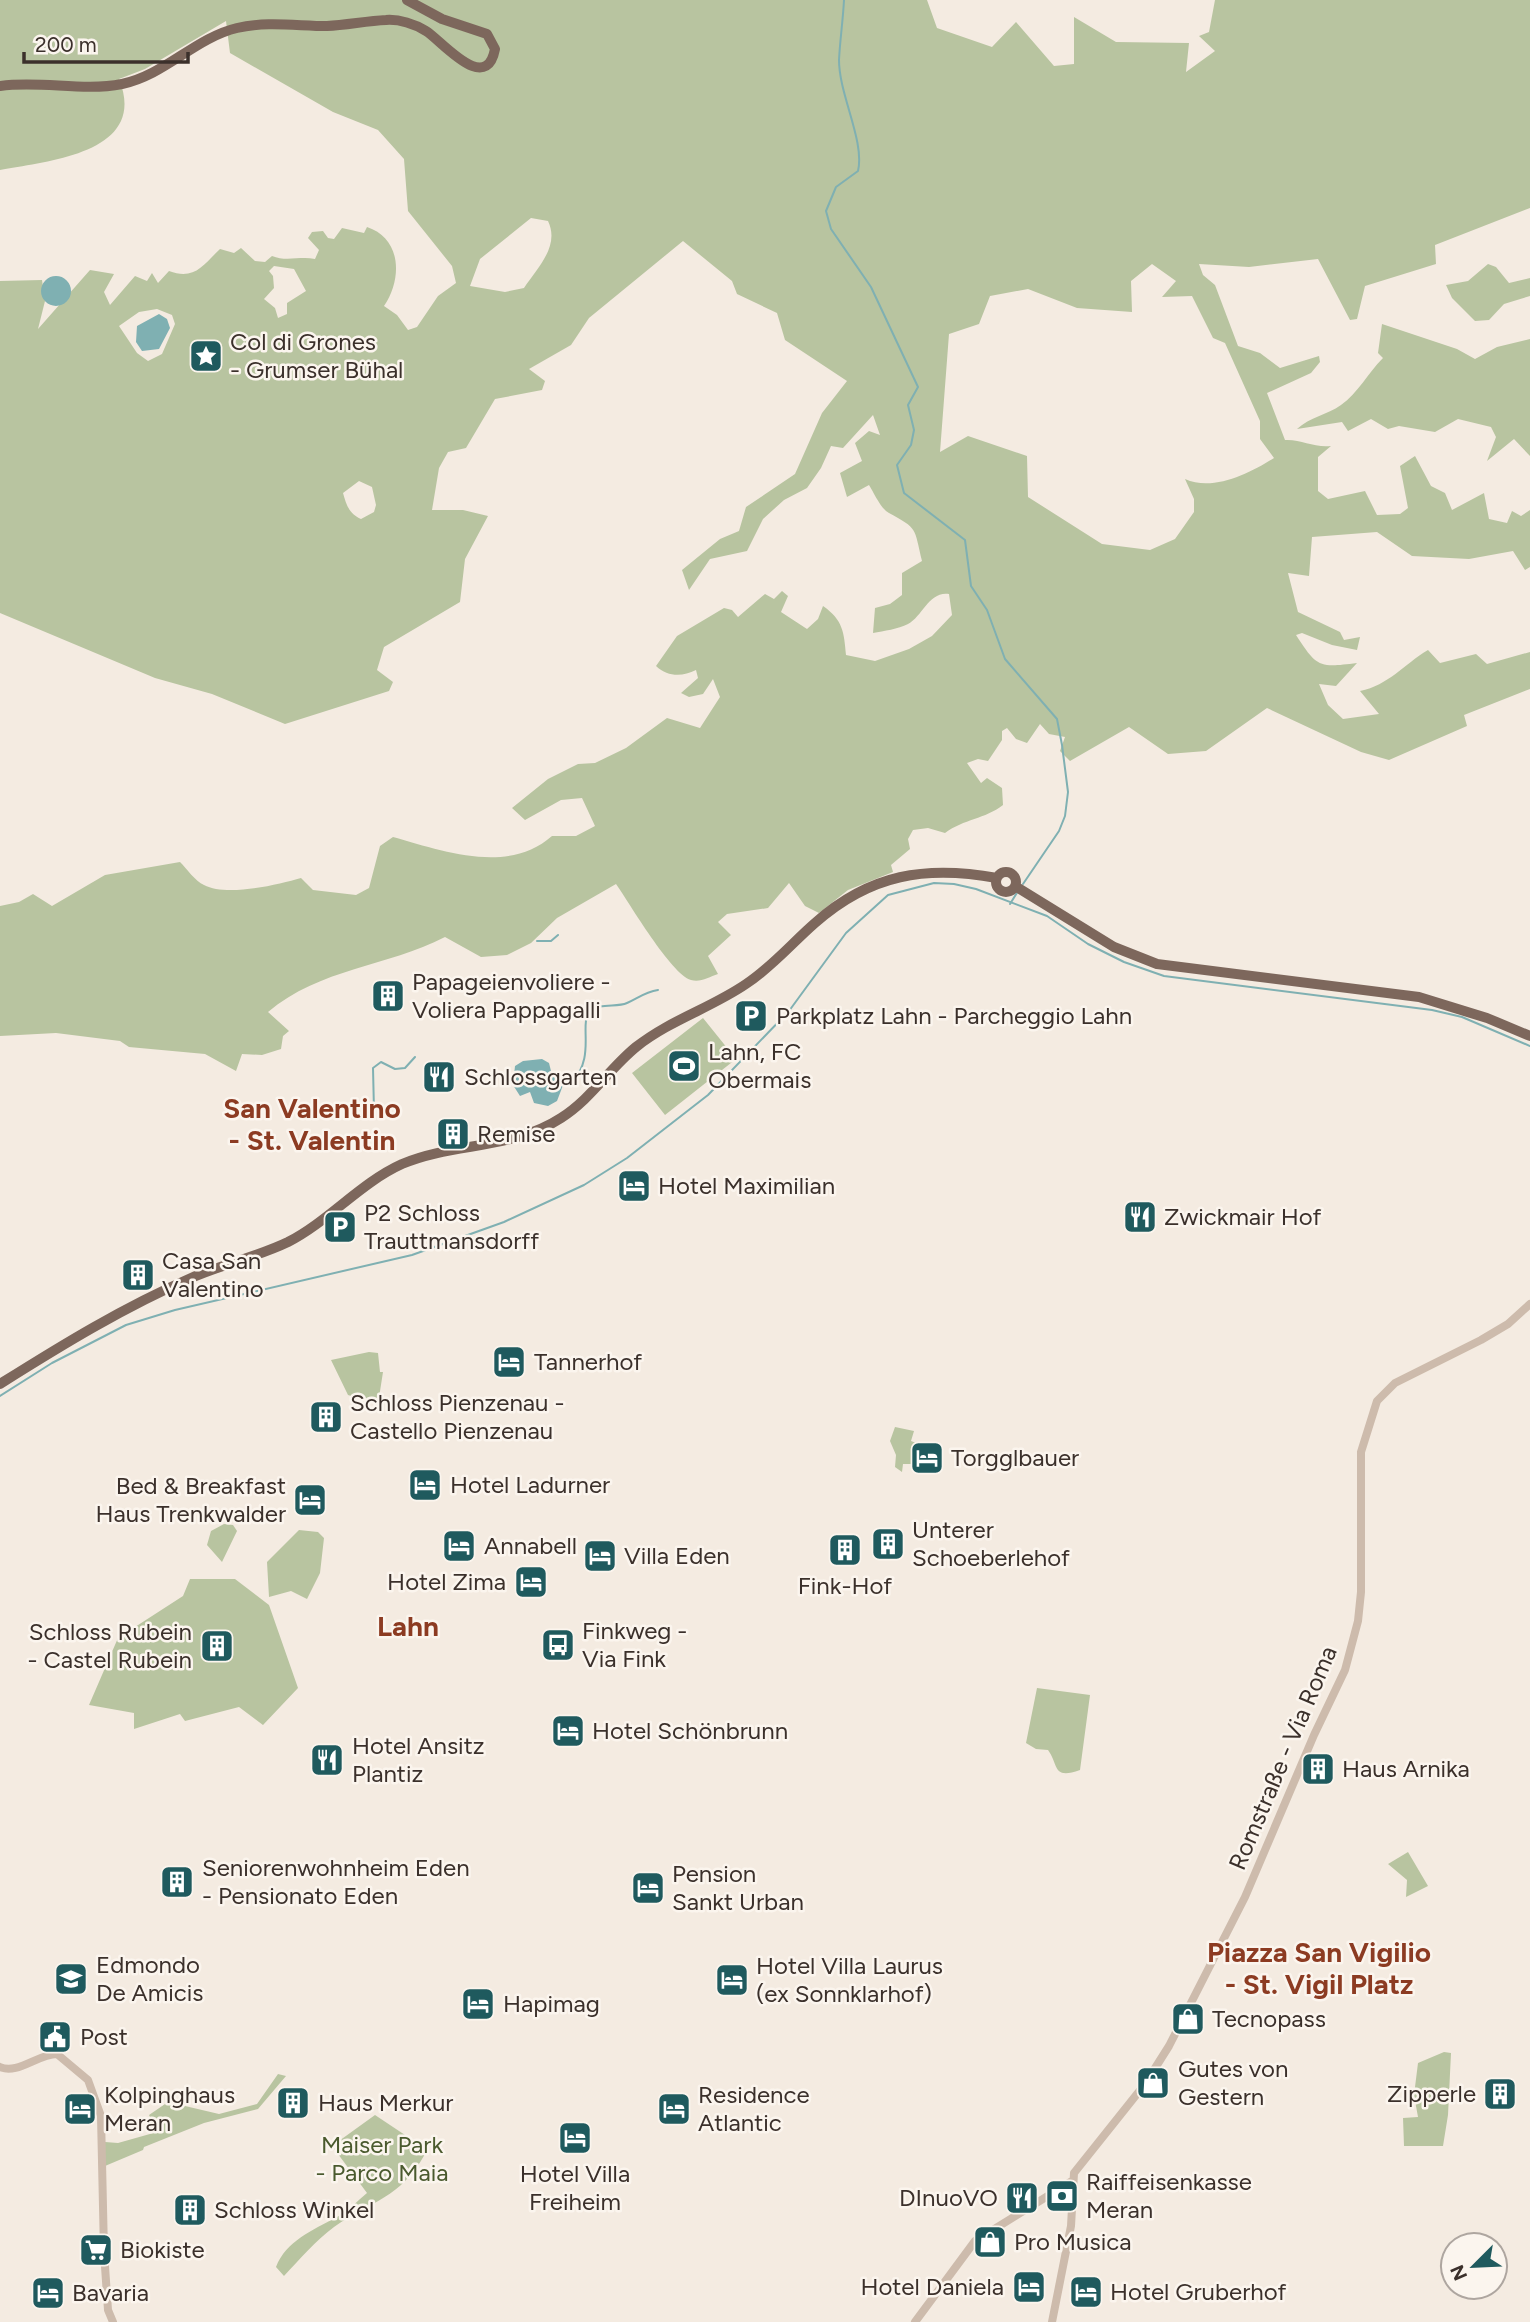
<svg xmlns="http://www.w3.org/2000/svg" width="1530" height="2322" font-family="Figtree,sans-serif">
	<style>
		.green { fill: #b8c4a0; fill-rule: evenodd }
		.water { fill: #7fb0b2 }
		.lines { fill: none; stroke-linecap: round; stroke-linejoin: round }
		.stream { stroke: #7fb0b2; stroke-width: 2 }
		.minor { stroke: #cdbbac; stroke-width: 8 }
		.major { stroke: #7d675c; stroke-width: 10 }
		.labels { text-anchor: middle; stroke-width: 5; stroke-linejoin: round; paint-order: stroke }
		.poi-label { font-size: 24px; fill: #3b302b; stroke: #fbf5ee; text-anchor: start }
		.street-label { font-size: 24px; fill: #3b302b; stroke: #fbf5ee }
		.park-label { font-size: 24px; fill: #4a5a2e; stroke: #fbf5ee }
		.quarter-label { font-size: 28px; font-weight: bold; fill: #8c3b22; stroke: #fbf5ee }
	</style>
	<rect width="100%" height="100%" fill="#f4ebe1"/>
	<!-- green -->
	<path class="green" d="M0,0H927L937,28L992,47L1016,22L1054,66L1074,64V17L1116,42L1189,43L1186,72L1215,51L1199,36L1209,32L1215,0H1530V208L1435,245L1436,264L1365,286L1357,319L1350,320L1318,259L1249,267L1199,264L1203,275L1215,285L1238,346L1260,353L1280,368L1319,356L1320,362L1311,373L1267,393L1285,440C1301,439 1314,448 1331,446L1318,457V491L1328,499L1365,491L1377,515L1400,514L1408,508L1400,466L1415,456L1431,486L1445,493L1452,510L1484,493L1489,519L1507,523L1512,511L1521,516L1530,510V567L1525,570L1513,551L1469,559L1412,556L1377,532L1312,537L1309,576L1288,573L1298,612L1340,632L1344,640L1360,637L1357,650L1332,645L1302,633L1296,635C1317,667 1318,668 1357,663L1336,686L1319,684L1328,705L1343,719L1379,714L1360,691C1389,685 1403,665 1428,650L1440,663L1476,654L1487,664L1530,652V689L1464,715L1467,726L1389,760L1361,752L1267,708L1206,751L1168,754L1129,727L1070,761L1060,751L1065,737L1049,734L1040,724L1027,743L1016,739L1007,728L1002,731V740L988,761L978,759L967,763L981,783L987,778L1002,788L1003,805C985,819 964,819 945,833L928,828L913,830L908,839L910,849L891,865L893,872L848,890L819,913L805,906L789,883L768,908L727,914L718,922L731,935L708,956L718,974C709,977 700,983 691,980C671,974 630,904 616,884L557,918L531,943L507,955L481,957L445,937C387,967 320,968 268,1012L289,1031L283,1036L281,1049L262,1055L242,1054L236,1071L205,1054L129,1047L120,1041L56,1033L0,1036V906L19,902L33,894L52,906L105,875L180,862C187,869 195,881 204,885C226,897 277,885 301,878L313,890L356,895L369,888L380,846L393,837C443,851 508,875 552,836H576L595,826L582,798L561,800L525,820L512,808L548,779L578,764L595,763L626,748L667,718L700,728L720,697L713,679L703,694L689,697L681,693L698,678L696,670C682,677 668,677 656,666L677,636L724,608L732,610L738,617L765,594L774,599L782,591L788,596L781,612L807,629L818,619L823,606C843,620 844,632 846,655L875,661L909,649L932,636L952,615L949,594C929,591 923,616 908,624C898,629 884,631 873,633L875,608L890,604L902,595V573L922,561C914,527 918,529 889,513C881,509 874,493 869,485L847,497L840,473L862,461L855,443L869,431L880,435L873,415L843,448L831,446L821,468L807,488L784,500L763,519L747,551L710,559L689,590L682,570L720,539L739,531L746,507L795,474L822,413L847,381L785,340L777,313L737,294L732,281L683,241L589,318L571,345L529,369L545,381L542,390L495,399L466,448L448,452L439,468L432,510H463L488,516L465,559L460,602L384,647L377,670L393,682L389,691L285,724L212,694L155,678L0,613V281L42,280L45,301L38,329L90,270L114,274L104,292L110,305L135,276L147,281L152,273L158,283L169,271C195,281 204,264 220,249L234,253L241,248L255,261L265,262L272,256C286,262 300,256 315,259L319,250L308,238L312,232L323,231L328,238L334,239L342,228L364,233L367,227C401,238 403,278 384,306L397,315L408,330L417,327L438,296L456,283L452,266L408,211L404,159L378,130L333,112L230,53L226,21L145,69L119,79C149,153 49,161 0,170ZM531,218L548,221C560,246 538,267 524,288L505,292L470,286L480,259ZM1152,264L1176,281L1162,297L1192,296L1213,338L1225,343L1260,421V439L1274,458C1250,473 1213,492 1185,479L1194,499V512L1175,539L1150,550L1102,544L1028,497L1027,456L968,436L940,452L949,334L979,324L990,296L1028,289L1077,308L1132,312L1131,281ZM274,266L294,269L306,291L287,303V314L278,318L275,308L264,299L274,288L273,276L269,271ZM157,309L172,315L175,324L162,354L148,361L137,353L119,326L139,312ZM359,481L372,487L376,505L374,512L361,519C349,514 346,504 343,493Z
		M1488,264L1496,267L1509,283L1530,278V296L1504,304L1489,320L1475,321L1452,298L1446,285L1468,281Z
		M1382,324L1457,349L1475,359L1497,347L1530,339V456L1514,439L1487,461L1496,437L1491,427L1458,419L1435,432L1399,426L1388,429L1371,419L1348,431L1342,422L1297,429C1310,417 1327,415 1341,405C1358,393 1368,373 1383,358L1378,353Z
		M703,1018L736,1059L665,1115L632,1073Z
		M369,1352L378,1353L380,1372H383L378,1404L348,1395L331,1360Z
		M895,1427L914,1431L911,1441L916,1443L911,1452L917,1464H903L902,1472L895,1467L896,1455L890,1441Z
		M224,1524L233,1525L237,1531L222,1562L207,1545L211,1531Z
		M299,1530L318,1532L324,1538L320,1573L307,1599L291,1591L269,1597L267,1562Z
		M190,1579H235L269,1605L298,1688L263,1725L239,1707L185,1721L180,1714L134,1729V1713L89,1705L118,1638L183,1596Z
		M1037,1688L1090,1695L1080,1770C1052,1780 1059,1765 1048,1750L1036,1749L1026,1743Z
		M1408,1852L1428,1886L1406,1897L1407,1880L1388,1864Z
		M1444,2052L1451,2053L1448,2115L1443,2146H1404L1403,2118L1418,2117L1414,2095L1418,2063Z
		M278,2074L286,2076L258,2109L204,2123L144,2147L143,2150L105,2166V2142L118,2143L157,2132L149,2115L168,2102L219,2114L257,2104Z
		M375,2115L405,2135L425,2154C400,2199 372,2200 334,2227C315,2241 300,2259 284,2276L276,2267C286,2241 313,2230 335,2218C347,2213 357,2201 367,2193L332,2146Z"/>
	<!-- water -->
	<path class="water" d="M41 291a15 15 0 1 1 30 0a15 15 0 1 1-30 0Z
		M159,314L167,319L170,328L159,349L142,351L136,342L137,326Z
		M542,1059L549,1063L551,1071L565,1080L557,1101L548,1106L534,1103L530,1092L520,1096L513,1085L515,1066L523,1061Z"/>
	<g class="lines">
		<!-- stream -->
		<path class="stream" d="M844,0C843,20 840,40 839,60C839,95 865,141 858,171L836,187L826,211L831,229L871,287L918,387L908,405L914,430L911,445L897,465L904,493L965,540L971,586L987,610L1005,659L1057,719L1062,745L1068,792L1065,816L1059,831L1023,884
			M1010,904L1018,891
			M537,941H551L558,935
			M565,1083L571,1084C597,1056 578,1024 590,1012C600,1002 616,1008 627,1003C638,998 645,992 658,990
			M374,1111L373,1068L381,1062L395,1069L405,1068L415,1057
			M0,1396L52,1363L126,1325L175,1310L412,1255L504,1222L584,1185L627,1158L708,1095L789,1011L846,933L888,895L934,883L954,884L976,889L1047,916L1088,944L1124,962L1164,976L1432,1010L1462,1017L1530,1046"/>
		<!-- minor -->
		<path class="minor" d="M0,2067C17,2075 38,2054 57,2054L88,2080L101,2116L104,2252L108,2310L113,2322
			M915,2322L975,2241L1072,2181
			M1052,2322L1071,2226L1074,2173L1145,2084L1169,2046L1245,1897L1314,1735L1345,1670L1358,1621L1361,1592V1452L1377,1401L1395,1383L1481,1340L1508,1324L1530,1304"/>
		<!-- major -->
		<path class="major" d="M0,86C41,80 82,92 122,84C165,75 195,38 237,28C266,21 298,26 327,26C347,25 366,21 386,20C399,19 415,24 426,31C441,40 486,96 495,49L487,34L442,19L407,0
			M996 882a10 10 0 1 1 20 0a10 10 0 1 1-20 0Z
			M1015,886L1114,947L1157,964L1419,997L1487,1018L1530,1036
			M0,1384C62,1345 124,1307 191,1278C223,1264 257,1257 288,1242C329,1221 360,1183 402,1164C454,1142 512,1150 561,1118C591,1099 609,1069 636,1047C670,1020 711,1008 746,984C772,967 792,943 815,923C870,874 926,865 997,878"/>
	</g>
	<!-- icons -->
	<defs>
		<symbol id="sight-square" viewBox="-11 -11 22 22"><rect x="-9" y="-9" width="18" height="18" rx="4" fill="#1f5a5e" stroke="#fbf5ee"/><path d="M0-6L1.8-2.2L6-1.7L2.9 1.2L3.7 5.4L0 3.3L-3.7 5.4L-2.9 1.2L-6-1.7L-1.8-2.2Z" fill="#fff"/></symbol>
		<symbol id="building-square" viewBox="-11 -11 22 22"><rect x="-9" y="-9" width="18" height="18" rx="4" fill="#1f5a5e" stroke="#fbf5ee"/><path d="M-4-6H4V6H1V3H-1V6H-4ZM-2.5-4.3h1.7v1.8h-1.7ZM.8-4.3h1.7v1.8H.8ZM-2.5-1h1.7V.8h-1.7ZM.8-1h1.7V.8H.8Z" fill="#fff"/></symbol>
		<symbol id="parking-square" viewBox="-11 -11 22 22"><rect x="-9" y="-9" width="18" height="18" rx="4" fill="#1f5a5e" stroke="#fbf5ee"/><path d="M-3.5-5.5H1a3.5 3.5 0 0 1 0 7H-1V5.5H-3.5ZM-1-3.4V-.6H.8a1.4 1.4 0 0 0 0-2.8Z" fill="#fff"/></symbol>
		<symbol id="stadium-square" viewBox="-11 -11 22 22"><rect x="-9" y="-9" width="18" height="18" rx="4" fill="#1f5a5e" stroke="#fbf5ee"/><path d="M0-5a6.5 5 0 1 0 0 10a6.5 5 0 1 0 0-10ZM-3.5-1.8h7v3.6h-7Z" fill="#fff"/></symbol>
		<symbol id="restaurant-square" viewBox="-11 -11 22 22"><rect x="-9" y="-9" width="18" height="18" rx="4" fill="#1f5a5e" stroke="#fbf5ee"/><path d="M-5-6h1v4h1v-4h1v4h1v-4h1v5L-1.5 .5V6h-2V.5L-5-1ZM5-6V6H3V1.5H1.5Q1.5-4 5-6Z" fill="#fff"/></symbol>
		<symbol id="hotel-square" viewBox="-11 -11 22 22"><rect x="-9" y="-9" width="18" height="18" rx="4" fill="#1f5a5e" stroke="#fbf5ee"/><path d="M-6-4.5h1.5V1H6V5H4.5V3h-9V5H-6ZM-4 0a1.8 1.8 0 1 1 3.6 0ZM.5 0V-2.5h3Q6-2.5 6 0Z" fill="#fff"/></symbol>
		<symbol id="bus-square" viewBox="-11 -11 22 22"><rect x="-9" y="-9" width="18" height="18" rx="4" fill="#1f5a5e" stroke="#fbf5ee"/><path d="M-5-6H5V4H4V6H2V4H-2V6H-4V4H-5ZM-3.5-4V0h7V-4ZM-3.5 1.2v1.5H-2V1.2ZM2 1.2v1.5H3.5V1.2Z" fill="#fff"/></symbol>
		<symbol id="school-square" viewBox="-11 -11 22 22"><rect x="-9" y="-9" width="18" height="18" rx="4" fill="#1f5a5e" stroke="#fbf5ee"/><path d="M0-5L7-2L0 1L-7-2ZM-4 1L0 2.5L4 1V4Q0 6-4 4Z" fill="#fff"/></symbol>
		<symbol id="shop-square" viewBox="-11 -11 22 22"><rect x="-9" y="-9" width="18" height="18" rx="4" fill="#1f5a5e" stroke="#fbf5ee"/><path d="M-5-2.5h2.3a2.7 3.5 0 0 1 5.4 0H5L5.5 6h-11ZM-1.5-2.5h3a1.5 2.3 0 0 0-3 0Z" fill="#fff"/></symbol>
		<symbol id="civic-square" viewBox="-11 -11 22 22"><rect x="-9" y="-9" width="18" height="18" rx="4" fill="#1f5a5e" stroke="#fbf5ee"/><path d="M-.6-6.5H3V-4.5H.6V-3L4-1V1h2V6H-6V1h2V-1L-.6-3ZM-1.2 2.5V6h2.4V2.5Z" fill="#fff"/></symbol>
		<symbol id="bank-square" viewBox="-11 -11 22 22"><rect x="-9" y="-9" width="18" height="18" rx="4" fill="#1f5a5e" stroke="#fbf5ee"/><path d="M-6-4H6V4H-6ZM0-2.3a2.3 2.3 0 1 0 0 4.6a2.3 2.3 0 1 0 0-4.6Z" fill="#fff"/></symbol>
		<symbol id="supermarket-square" viewBox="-11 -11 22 22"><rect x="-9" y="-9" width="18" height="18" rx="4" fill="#1f5a5e" stroke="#fbf5ee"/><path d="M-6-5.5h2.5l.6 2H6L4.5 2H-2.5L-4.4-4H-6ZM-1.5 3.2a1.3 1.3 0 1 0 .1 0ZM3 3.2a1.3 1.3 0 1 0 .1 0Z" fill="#fff"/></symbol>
	</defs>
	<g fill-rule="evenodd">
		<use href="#sight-square" x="187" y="337" width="38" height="38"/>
		<use href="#building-square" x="369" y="977" width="38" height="38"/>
		<use href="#parking-square" x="732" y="997" width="38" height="38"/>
		<use href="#stadium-square" x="665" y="1047" width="38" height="38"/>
		<use href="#restaurant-square" x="420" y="1058" width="38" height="38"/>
		<use href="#building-square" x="434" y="1115" width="38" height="38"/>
		<use href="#hotel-square" x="615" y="1167" width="38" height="38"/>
		<use href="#restaurant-square" x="1121" y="1198" width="38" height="38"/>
		<use href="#parking-square" x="321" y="1208" width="38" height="38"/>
		<use href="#building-square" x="119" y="1256" width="38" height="38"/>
		<use href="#hotel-square" x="490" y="1343" width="38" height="38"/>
		<use href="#building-square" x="307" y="1398" width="38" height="38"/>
		<use href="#hotel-square" x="908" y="1439" width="38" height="38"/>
		<use href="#hotel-square" x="406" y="1466" width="38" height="38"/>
		<use href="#hotel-square" x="291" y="1481" width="38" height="38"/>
		<use href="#building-square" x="869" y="1525" width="38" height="38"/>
		<use href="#hotel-square" x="440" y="1527" width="38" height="38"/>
		<use href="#building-square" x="826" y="1531" width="38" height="38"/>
		<use href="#hotel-square" x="581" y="1537" width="38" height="38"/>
		<use href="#hotel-square" x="512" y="1563" width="38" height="38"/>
		<use href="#bus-square" x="539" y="1626" width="38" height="38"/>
		<use href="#building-square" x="198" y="1627" width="38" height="38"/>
		<use href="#hotel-square" x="549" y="1712" width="38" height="38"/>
		<use href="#restaurant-square" x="308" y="1741" width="38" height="38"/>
		<use href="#building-square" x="1299" y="1750" width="38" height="38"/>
		<use href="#building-square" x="158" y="1863" width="38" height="38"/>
		<use href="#hotel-square" x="629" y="1869" width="38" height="38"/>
		<use href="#school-square" x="52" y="1960" width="38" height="38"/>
		<use href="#hotel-square" x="713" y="1961" width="38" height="38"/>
		<use href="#hotel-square" x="459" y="1985" width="38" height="38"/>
		<use href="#shop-square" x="1169" y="2000" width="38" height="38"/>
		<use href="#civic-square" x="36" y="2018" width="38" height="38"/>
		<use href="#shop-square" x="1134" y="2064" width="38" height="38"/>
		<use href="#building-square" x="1481" y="2075" width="38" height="38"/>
		<use href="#building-square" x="274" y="2084" width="38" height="38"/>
		<use href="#hotel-square" x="61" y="2090" width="38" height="38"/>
		<use href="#hotel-square" x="655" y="2090" width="38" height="38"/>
		<use href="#hotel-square" x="556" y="2119" width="38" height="38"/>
		<use href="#bank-square" x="1043" y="2177" width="38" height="38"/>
		<use href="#restaurant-square" x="1003" y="2179" width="38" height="38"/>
		<use href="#building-square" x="171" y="2191" width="38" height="38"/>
		<use href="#shop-square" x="971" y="2223" width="38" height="38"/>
		<use href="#supermarket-square" x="77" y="2231" width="38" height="38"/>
		<use href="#hotel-square" x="1010" y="2268" width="38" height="38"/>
		<use href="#hotel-square" x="1067" y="2273" width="38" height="38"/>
		<use href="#hotel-square" x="29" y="2274" width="38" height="38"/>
	</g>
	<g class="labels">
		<!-- poi labels -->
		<g class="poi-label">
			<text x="230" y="350">Col di Grones<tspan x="230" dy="28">- Grumser Bühal</tspan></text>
			<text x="412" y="990">Papageienvoliere -<tspan x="412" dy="28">Voliera Pappagalli</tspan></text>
			<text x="776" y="1024">Parkplatz Lahn - Parcheggio Lahn</text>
			<text x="708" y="1060">Lahn, FC<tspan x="708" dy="28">Obermais</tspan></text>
			<text x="464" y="1085">Schlossgarten</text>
			<text x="477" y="1142">Remise</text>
			<text x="658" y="1194">Hotel Maximilian</text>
			<text x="364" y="1221">P2 Schloss<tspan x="364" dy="28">Trauttmansdorff</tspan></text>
			<text x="1164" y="1225">Zwickmair Hof</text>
			<text x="162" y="1269">Casa San<tspan x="162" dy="28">Valentino</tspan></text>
			<text x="534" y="1370">Tannerhof</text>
			<text x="350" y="1411">Schloss Pienzenau -<tspan x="350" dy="28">Castello Pienzenau</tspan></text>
			<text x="951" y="1466">Torgglbauer</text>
			<text x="450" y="1493">Hotel Ladurner</text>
			<text x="286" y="1494" text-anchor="end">Bed &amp; Breakfast<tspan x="286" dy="28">Haus Trenkwalder</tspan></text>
			<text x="912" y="1538">Unterer<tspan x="912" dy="28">Schoeberlehof</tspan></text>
			<text x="484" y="1554">Annabell</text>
			<text x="624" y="1564">Villa Eden</text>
			<text x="506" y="1590" text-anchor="end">Hotel Zima</text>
			<text x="845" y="1594" text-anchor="middle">Fink-Hof</text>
			<text x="582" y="1639">Finkweg -<tspan x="582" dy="28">Via Fink</tspan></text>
			<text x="192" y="1640" text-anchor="end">Schloss Rubein<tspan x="192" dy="28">- Castel Rubein</tspan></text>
			<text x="592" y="1739">Hotel Schönbrunn</text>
			<text x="352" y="1754">Hotel Ansitz<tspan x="352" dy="28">Plantiz</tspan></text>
			<text x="1342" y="1777">Haus Arnika</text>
			<text x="202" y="1876">Seniorenwohnheim Eden<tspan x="202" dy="28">- Pensionato Eden</tspan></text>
			<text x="672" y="1882">Pension<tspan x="672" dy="28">Sankt Urban</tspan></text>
			<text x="96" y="1973">Edmondo<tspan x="96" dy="28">De Amicis</tspan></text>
			<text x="756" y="1974">Hotel Villa Laurus<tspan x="756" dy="28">(ex Sonnklarhof)</tspan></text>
			<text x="503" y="2012">Hapimag</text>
			<text x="1212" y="2027">Tecnopass</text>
			<text x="80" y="2045">Post</text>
			<text x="1178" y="2077">Gutes von<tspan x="1178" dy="28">Gestern</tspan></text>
			<text x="1476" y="2102" text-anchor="end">Zipperle</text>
			<text x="104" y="2103">Kolpinghaus<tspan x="104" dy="28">Meran</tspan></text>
			<text x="698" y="2103">Residence<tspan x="698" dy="28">Atlantic</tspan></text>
			<text x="318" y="2111">Haus Merkur</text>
			<text x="575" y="2182" text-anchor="middle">Hotel Villa<tspan x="575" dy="28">Freiheim</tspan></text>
			<text x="1086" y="2190">Raiffeisenkasse<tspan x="1086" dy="28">Meran</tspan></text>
			<text x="998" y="2206" text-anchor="end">DInuoVO</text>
			<text x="214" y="2218">Schloss Winkel</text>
			<text x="1014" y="2250">Pro Musica</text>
			<text x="120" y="2258">Biokiste</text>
			<text x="1004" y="2295" text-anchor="end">Hotel Daniela</text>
			<text x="1110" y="2300">Hotel Gruberhof</text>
			<text x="72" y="2301">Bavaria</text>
		</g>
		<!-- street labels -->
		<g class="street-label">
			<text transform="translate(1283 1758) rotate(-67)" y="8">Romstraße - Via Roma</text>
		</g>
		<!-- park labels -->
		<g class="park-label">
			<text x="382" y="2153">Maiser Park<tspan x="382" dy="28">- Parco Maia</tspan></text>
		</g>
		<!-- quarter labels -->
		<g class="quarter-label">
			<text x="312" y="1118">San Valentino<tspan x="312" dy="32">- St. Valentin</tspan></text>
			<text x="408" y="1636">Lahn</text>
			<text x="1319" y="1962">Piazza San Vigilio<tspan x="1319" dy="32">- St. Vigil Platz</tspan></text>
		</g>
	</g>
	<!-- north arrow -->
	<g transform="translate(1474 2266) rotate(246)"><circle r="33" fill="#fbf5ee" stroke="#aea6a0" stroke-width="2"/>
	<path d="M0-5L12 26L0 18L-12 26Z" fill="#1f5a5e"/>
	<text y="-10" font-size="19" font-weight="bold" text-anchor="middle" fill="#3b302b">N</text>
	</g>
	<!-- scale -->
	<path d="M24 52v10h164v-10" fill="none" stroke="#3b302b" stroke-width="3.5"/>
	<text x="35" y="52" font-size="21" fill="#3b302b" stroke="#fbf5ee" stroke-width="5" paint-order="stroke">200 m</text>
</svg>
